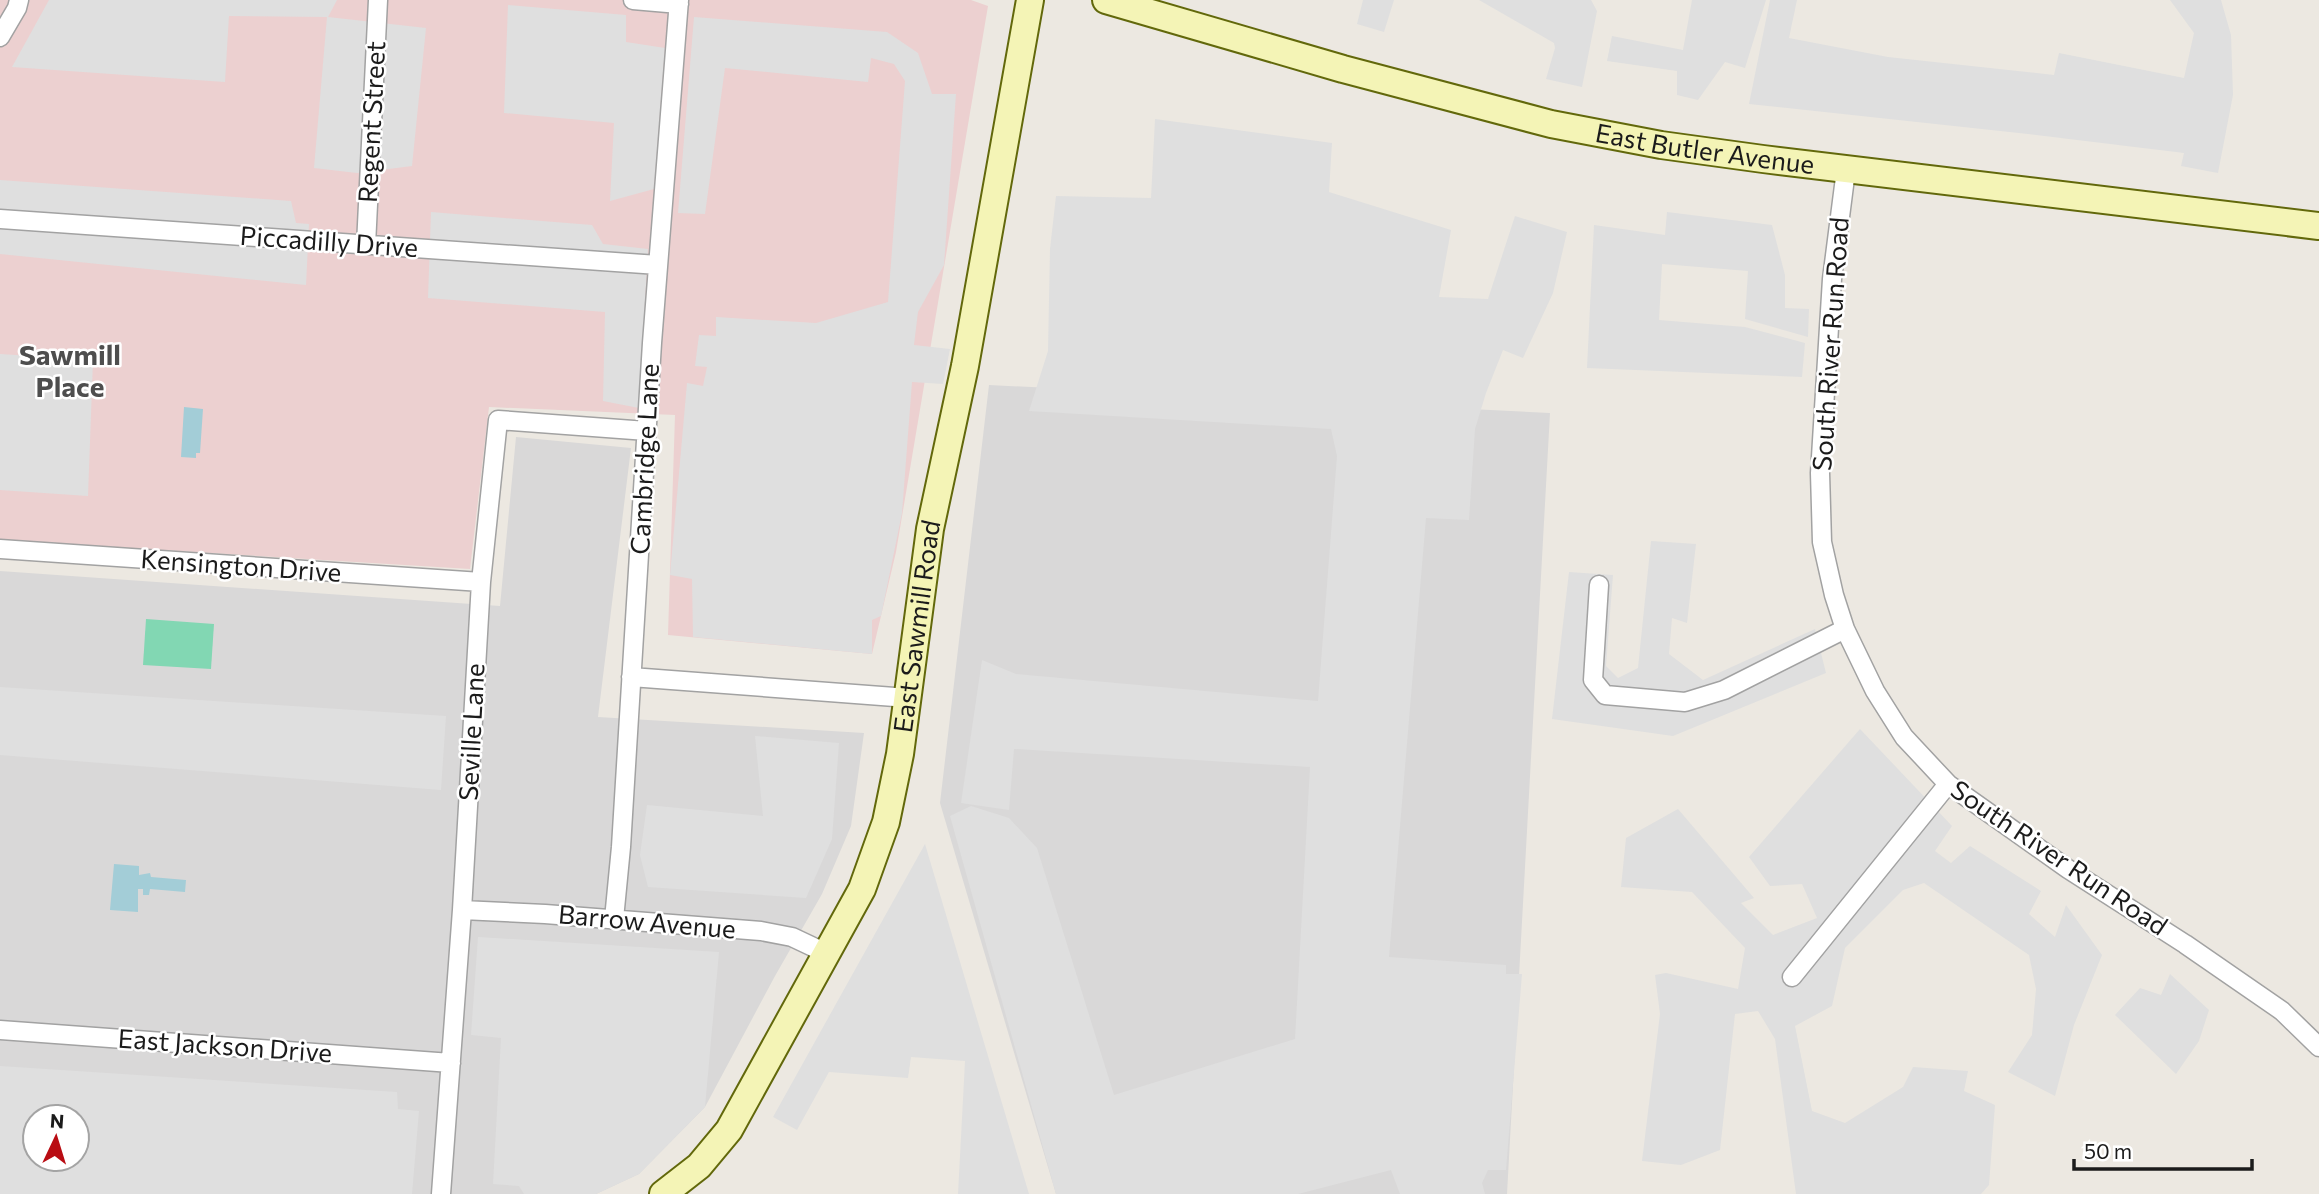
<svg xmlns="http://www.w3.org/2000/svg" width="2319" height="1194" font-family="Commissioner,sans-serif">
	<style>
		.residential { fill: #d9d8d8; fill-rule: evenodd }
		.commercial { fill: #ecd0d0 }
		.pitch { fill: #82d7b3 }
		.parking { fill: #dfdfdf; fill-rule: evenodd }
		.water { fill: #a3cdd7 }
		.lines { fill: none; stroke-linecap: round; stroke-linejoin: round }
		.street-casing { stroke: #a2a2a2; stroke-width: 21 }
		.secondary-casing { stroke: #62680b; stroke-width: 30 }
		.street { stroke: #fff; stroke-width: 18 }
		.secondary { stroke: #f4f4b6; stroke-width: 26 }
		.labels { text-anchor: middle; stroke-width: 5; stroke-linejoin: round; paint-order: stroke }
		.street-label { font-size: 26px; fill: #1b1b1b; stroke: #fff }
		.neighbourhood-label { font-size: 28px; font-weight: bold; fill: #4e4e4e; stroke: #fff }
	</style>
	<rect width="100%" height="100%" fill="#ece8e1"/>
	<!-- residential -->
	<path class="residential" d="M989,385L1550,413L1507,1194H1056L940,803Z
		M516,437L631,448L598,717L864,733L851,826L822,894L775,976L705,1107L639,1174L596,1194H0V571L500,606ZM35,1117H77V1159H35Z"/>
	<!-- commercial -->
	<path class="commercial" d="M0,0H971L988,6L896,552L872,654L668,635L675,415L489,407L470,569L0,540Z"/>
	<!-- pitch -->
	<path class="pitch" d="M146,619L214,624L211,669L143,665Z"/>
	<!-- parking -->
	<path class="parking" d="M49,0H337L328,17L426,28L412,166L357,173L314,168L327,17L229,16L225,82L12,67Z
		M1363,0H1394L1384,32L1357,24Z
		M1479,0H1591L1597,11L1582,87L1546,79L1555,48L1554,43Z
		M1692,0H1766L1745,68L1725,62L1698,100L1677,95V71L1607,61L1612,36L1683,50Z
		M1770,0H1797L1789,38L1888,57L2054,75L2059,53L2184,78L2194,33L2170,0H2221L2231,35L2233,95L2218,173L2181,166L2184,153L2028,134L1749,104Z
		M508,5L626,15V42L665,48L654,189L610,201L614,123L504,113Z
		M694,17L887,32L918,53L932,94H956L944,265L918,312L914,345L950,349L943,384L912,382L902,513L881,616L872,620V654L693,637L692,579L670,575L687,383L703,386L707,367L695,366L699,335L716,336V317L816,323L888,302L905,81L894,64L871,58L868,82L725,68L705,214L678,213Z
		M1155,119L1332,143L1329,192L1451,230L1439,297L1488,299L1515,216L1567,232L1553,293L1523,358L1503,350L1486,393L1475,429L1469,520L1426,518L1389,957L1506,965V974H1522L1506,1170H1488L1482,1183L1485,1194H1400L1391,1170L1298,1194H1056L950,816L971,806L1009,818L1037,848L1114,1095L1295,1039L1310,767L1014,749L1009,810L961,803L982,660L1016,674L1318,701L1337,456L1331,429L1029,411L1048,351L1050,249L1056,196L1151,198Z
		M0,180L291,201L296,223L309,224L306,285L0,254Z
		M431,212L592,225L603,244L648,249L639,408L603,401L605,312L428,298Z
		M1667,212L1772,225L1785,275V308L1809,309L1808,337L1745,319L1748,271L1662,264L1659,320L1745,327L1805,343L1802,377L1587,368L1594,225L1665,235Z
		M0,354L93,360L88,496L0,490Z
		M1651,541L1696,544L1687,623L1672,618L1669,654L1703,680L1815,629L1826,673L1673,736L1552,719L1569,572L1613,575L1606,666L1618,678L1638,668Z
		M0,687L446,716L441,790L0,755Z
		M1860,729L1952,826L1935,851L1951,863L1970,846L2041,891L2029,914L2055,937L2066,905L2102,955L2074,1025L2055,1096L2008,1072L2032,1035L2036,989L2029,955L1924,883L1903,890L1845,948L1832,1006L1795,1026L1812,1111L1845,1123L1903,1087L1913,1067L1968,1071L1964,1091L1995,1105L1989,1185L1981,1194H1796L1775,1039L1758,1011L1735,1014L1720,1150L1681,1165L1642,1161L1660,1014L1655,975L1666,973L1738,989L1745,948L1692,892L1621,887L1626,838L1678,809L1754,898L1741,903L1773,935L1817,918L1802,884L1770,886L1749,857Z
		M755,736L839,743L832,839L806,898L648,887L640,855L647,805L763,816Z
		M925,844L1029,1194H958L965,1061L911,1057L908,1078L829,1072L797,1130L773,1117Z
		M478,937L719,952L705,1107L639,1174L596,1194H524L519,1186L493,1184L501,1038L471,1035Z
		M2170,974L2209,1010L2199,1041L2176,1074L2115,1015L2140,988L2161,995Z
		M0,1066L397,1092L398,1109L419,1111L412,1194H0ZM77,1117V1159H35V1117Z"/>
	<!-- water -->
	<path class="water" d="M184,407L203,409L200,453H196V458L181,457Z
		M114,864L139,866V875L150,873L151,877L186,880L185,892L150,889L149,895H143V889H138V912L110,910Z"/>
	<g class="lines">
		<defs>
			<path id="street" d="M633,0L679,4
				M0,37L17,8L19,0
				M1846,170L1832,279L1820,473L1822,542L1834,595L1845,629L1875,691L1904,737L1948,784L2068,869L2185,944L2282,1011L2319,1047
				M0,219L658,265
				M366,245L378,0
				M0,549L481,582
				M1599,585L1593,680L1605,695L1685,702L1724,690L1845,629
				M631,677L908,698
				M462,910L545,914L761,931L792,937L828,954
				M614,919L621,847L652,343L679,0
				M1792,977L1948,784
				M0,1030L451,1063
				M441,1194L462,910L481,582L498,420L647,431"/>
			<g id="secondary">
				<path id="s1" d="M1106,0L1343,69L1551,124L1661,145L1763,159L2319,226"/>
				<path id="s2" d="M663,1194L699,1166L729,1130L862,889L886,822L900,754L930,529L965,366L1030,0"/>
			</g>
		</defs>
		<!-- street casing -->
		<use href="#street" class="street-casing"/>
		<!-- secondary casing -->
		<use href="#secondary" class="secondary-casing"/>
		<!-- street -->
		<use href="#street" class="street"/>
		<!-- secondary -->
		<use href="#secondary" class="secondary"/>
	</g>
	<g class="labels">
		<!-- street labels -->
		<g class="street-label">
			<text transform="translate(372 122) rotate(-87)" y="9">Regent Street</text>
			<text dy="9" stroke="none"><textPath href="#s1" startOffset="618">East Butler Avenue</textPath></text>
			<text transform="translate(329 242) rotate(4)" y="9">Piccadilly Drive</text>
			<text transform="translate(1831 344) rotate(-86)" y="9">South River Run Road</text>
			<text transform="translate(645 459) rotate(-87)" y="9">Cambridge Lane</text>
			<text transform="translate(241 566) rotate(4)" y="9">Kensington Drive</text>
			<text dy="9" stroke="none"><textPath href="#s2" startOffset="637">East Sawmill Road</textPath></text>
			<text transform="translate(472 732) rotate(-87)" y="9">Seville Lane</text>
			<text transform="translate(2059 858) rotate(34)" y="9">South River Run Road</text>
			<text transform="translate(647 922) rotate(5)" y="9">Barrow Avenue</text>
			<text transform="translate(225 1046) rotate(4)" y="9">East Jackson Drive</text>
		</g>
		<!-- neighbourhood labels -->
		<g class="neighbourhood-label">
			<text x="70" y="365">Sawmill<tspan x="70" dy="32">Place</tspan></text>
		</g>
	</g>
	<!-- north arrow -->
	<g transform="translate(56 1138) rotate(4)"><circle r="33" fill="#ffffff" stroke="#a4a4a4" stroke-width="2"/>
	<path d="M0-5L12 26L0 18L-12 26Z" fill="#b90c13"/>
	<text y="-10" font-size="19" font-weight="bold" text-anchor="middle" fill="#1b1b1b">N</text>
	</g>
	<!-- scale -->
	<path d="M2074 1159v10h178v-10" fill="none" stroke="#1b1b1b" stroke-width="3.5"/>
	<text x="2084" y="1159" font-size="21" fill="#1b1b1b" stroke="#ffffff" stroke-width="5" paint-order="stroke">50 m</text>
</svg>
